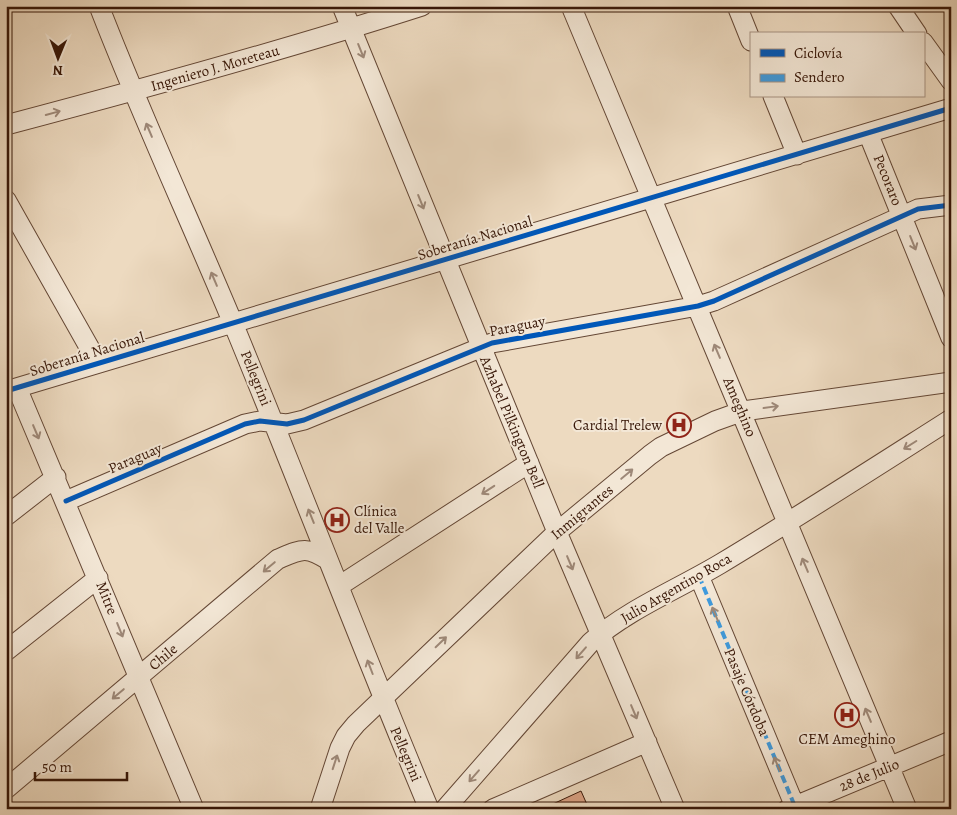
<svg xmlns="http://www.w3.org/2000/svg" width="957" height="815" font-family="Alegreya,serif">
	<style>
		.building { fill: #dba284; stroke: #371607 }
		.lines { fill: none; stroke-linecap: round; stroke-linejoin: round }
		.minor-casing { stroke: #644735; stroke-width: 21 }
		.minor { stroke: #f3e7d6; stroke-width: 19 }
		.quiet { stroke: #3e9add; stroke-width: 4; stroke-dasharray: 8 4; stroke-linecap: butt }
		.cycleway-casing { stroke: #f3e7d6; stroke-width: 8 }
		.cycleway { stroke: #0057b8; stroke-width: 5 }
		.oneway { stroke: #9e8979 }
		.labels { text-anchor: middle; stroke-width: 4; stroke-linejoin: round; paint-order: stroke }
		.street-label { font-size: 15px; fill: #371607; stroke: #f3e7d6 }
		.poi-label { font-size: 15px; fill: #371607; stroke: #f3e7d6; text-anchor: end }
	</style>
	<rect width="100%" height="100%" fill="#eddac0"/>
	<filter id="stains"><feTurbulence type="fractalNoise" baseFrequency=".004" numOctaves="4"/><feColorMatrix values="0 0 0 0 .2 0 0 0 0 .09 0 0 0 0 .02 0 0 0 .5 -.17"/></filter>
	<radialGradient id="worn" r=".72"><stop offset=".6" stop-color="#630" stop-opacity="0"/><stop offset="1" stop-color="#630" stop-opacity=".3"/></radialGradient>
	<!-- building -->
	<path class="building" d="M581,791L589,809H542Z"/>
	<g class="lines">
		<defs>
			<path id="minor" d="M99,6C141,115 190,220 235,328C301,488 362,649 429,809
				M342,6L557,532L675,809
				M571,6C685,273 796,541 907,809
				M737,6L751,41
				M898,6L917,34
				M923,42L951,81
				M773,96L797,155
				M6,125C146,88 285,50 422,6
				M868,133L951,338
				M6,200L98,363
				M17,388L194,809
				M6,391L951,108
				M66,501L245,424L260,421L287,424L304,420L492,343L698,306L714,301L918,209L951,205
				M6,516L56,477
				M699,576L796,809
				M339,586L529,463
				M6,651L98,578
				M6,789L278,559C302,549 306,546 328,560
				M320,809L340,748L346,736L356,724L557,532L650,455L661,447L715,421L743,411L951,382
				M445,809L591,642C627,610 678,589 720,564C798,517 874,468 951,419
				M493,809L647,742
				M788,809L951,741"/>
		</defs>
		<!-- minor casing -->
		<use href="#minor" class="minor-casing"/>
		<!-- minor -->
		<use href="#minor" class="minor"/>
		<!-- quiet -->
		<path class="quiet" d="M699,576L796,809"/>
		<defs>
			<path id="cycleway" d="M6,391L951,108
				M66,501L245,424L260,421L287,424L304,420L492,343L698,306L714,301L918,209L951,205"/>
		</defs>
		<!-- cycleway casing -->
		<use href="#cycleway" class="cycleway-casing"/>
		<!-- cycleway -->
		<use href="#cycleway" class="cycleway"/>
	</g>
	<!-- one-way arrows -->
	<defs><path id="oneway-shaft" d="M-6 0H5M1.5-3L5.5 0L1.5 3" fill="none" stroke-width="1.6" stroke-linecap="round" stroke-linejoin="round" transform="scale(1.25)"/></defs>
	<g class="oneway">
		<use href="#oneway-shaft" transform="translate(361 51) rotate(68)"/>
		<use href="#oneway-shaft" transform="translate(53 113) rotate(-15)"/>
		<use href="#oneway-shaft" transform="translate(149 130) rotate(-113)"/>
		<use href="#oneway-shaft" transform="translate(421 202) rotate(68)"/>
		<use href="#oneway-shaft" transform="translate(913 243) rotate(68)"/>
		<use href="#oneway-shaft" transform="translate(214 279) rotate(-113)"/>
		<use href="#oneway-shaft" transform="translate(717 351) rotate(-113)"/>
		<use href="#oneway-shaft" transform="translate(771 407) rotate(-8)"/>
		<use href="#oneway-shaft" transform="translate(36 432) rotate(67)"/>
		<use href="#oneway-shaft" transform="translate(910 445) rotate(148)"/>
		<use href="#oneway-shaft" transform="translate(627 474) rotate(-40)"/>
		<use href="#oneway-shaft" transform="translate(488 490) rotate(147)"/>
		<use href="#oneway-shaft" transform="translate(311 516) rotate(-112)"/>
		<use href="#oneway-shaft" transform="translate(570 563) rotate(67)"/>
		<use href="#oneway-shaft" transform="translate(805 565) rotate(-113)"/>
		<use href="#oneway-shaft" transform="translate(269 567) rotate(140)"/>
		<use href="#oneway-shaft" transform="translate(715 614) rotate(-113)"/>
		<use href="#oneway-shaft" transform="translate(120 630) rotate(68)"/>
		<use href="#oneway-shaft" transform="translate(441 642) rotate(-44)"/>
		<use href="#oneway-shaft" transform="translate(581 653) rotate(131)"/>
		<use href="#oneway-shaft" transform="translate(370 667) rotate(-111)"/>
		<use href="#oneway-shaft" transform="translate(118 694) rotate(140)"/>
		<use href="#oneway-shaft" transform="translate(634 712) rotate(67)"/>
		<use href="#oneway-shaft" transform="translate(868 715) rotate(-113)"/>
		<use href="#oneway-shaft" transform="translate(335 762) rotate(-72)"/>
		<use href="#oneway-shaft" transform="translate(777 764) rotate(-113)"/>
		<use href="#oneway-shaft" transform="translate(474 776) rotate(131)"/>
	</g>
	<!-- icons -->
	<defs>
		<symbol id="hospital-ring" viewBox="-11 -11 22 22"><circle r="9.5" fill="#f3e7d6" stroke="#8f2418" stroke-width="1.5"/><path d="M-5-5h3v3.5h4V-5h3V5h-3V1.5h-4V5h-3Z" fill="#8f2418"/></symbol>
	</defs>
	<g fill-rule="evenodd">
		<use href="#hospital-ring" x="665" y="411" width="28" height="28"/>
		<use href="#hospital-ring" x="323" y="506" width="28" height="28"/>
		<use href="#hospital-ring" x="833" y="701" width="28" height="28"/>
	</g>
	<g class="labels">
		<!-- street labels -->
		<g class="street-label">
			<text transform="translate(215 68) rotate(-16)" y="5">Ingeniero J. Moreteau</text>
			<text transform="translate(888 180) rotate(68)" y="5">Pecoraro</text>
			<text transform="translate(475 238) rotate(-17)" y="5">Soberanía Nacional</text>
			<text transform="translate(517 326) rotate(-11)" y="5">Paraguay</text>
			<text transform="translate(87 354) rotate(-17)" y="5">Soberanía Nacional</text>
			<text transform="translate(256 378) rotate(68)" y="5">Pellegrini</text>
			<text transform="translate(740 407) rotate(67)" y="5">Ameghino</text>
			<text transform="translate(512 422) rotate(67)" y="5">Azhabel Pilkington Bell</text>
			<text transform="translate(135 458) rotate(-23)" y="5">Paraguay</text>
			<text transform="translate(582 512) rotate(-40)" y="5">Inmigrantes</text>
			<text transform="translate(676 588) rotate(-30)" y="5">Julio Argentino Roca</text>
			<text transform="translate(107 598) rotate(68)" y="5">Mitre</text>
			<text transform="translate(163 657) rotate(-40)" y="5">Chile</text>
			<text transform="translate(747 692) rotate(67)" y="5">Pasaje Córdoba</text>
			<text transform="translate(406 754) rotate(67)" y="5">Pellegrini</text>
			<text transform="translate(869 775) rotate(-22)" y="5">28 de Julio</text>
		</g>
		<!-- poi labels -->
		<g class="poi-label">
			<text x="662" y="430">Cardial Trelew</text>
			<text x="354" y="516" text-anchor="start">Clínica<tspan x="354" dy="17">del Valle</tspan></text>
			<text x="847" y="744" text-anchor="middle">CEM Ameghino</text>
		</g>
	</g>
	<!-- margin -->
	<rect width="957" height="815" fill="none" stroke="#eddac0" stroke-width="25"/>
	<rect x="8" y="8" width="942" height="800" fill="none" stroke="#371607" stroke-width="2.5"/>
	<rect x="12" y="12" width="932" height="790" fill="none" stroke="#371607"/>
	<!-- legend -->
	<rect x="750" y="32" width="175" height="65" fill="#f3e7d6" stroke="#a89383"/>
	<rect x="760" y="49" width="25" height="8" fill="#0057b8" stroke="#a89383"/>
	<text x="794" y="58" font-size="15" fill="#371607">Ciclovía</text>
	<rect x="760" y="74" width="25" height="8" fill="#3e9add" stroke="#a89383"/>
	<text x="794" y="82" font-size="15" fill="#371607">Sendero</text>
	<!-- north arrow -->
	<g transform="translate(58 58) rotate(181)" stroke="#f3e7d6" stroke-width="4" paint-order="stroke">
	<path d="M0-4L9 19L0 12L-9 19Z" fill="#371607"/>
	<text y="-8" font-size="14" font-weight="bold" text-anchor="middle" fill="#371607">N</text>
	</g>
	<!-- scale -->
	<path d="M35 772v8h92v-8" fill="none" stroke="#371607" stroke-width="2.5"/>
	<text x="42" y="772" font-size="15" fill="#371607" stroke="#f3e7d6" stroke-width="4" paint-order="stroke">50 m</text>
	<rect width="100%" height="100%" filter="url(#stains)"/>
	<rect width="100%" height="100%" fill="url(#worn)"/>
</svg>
